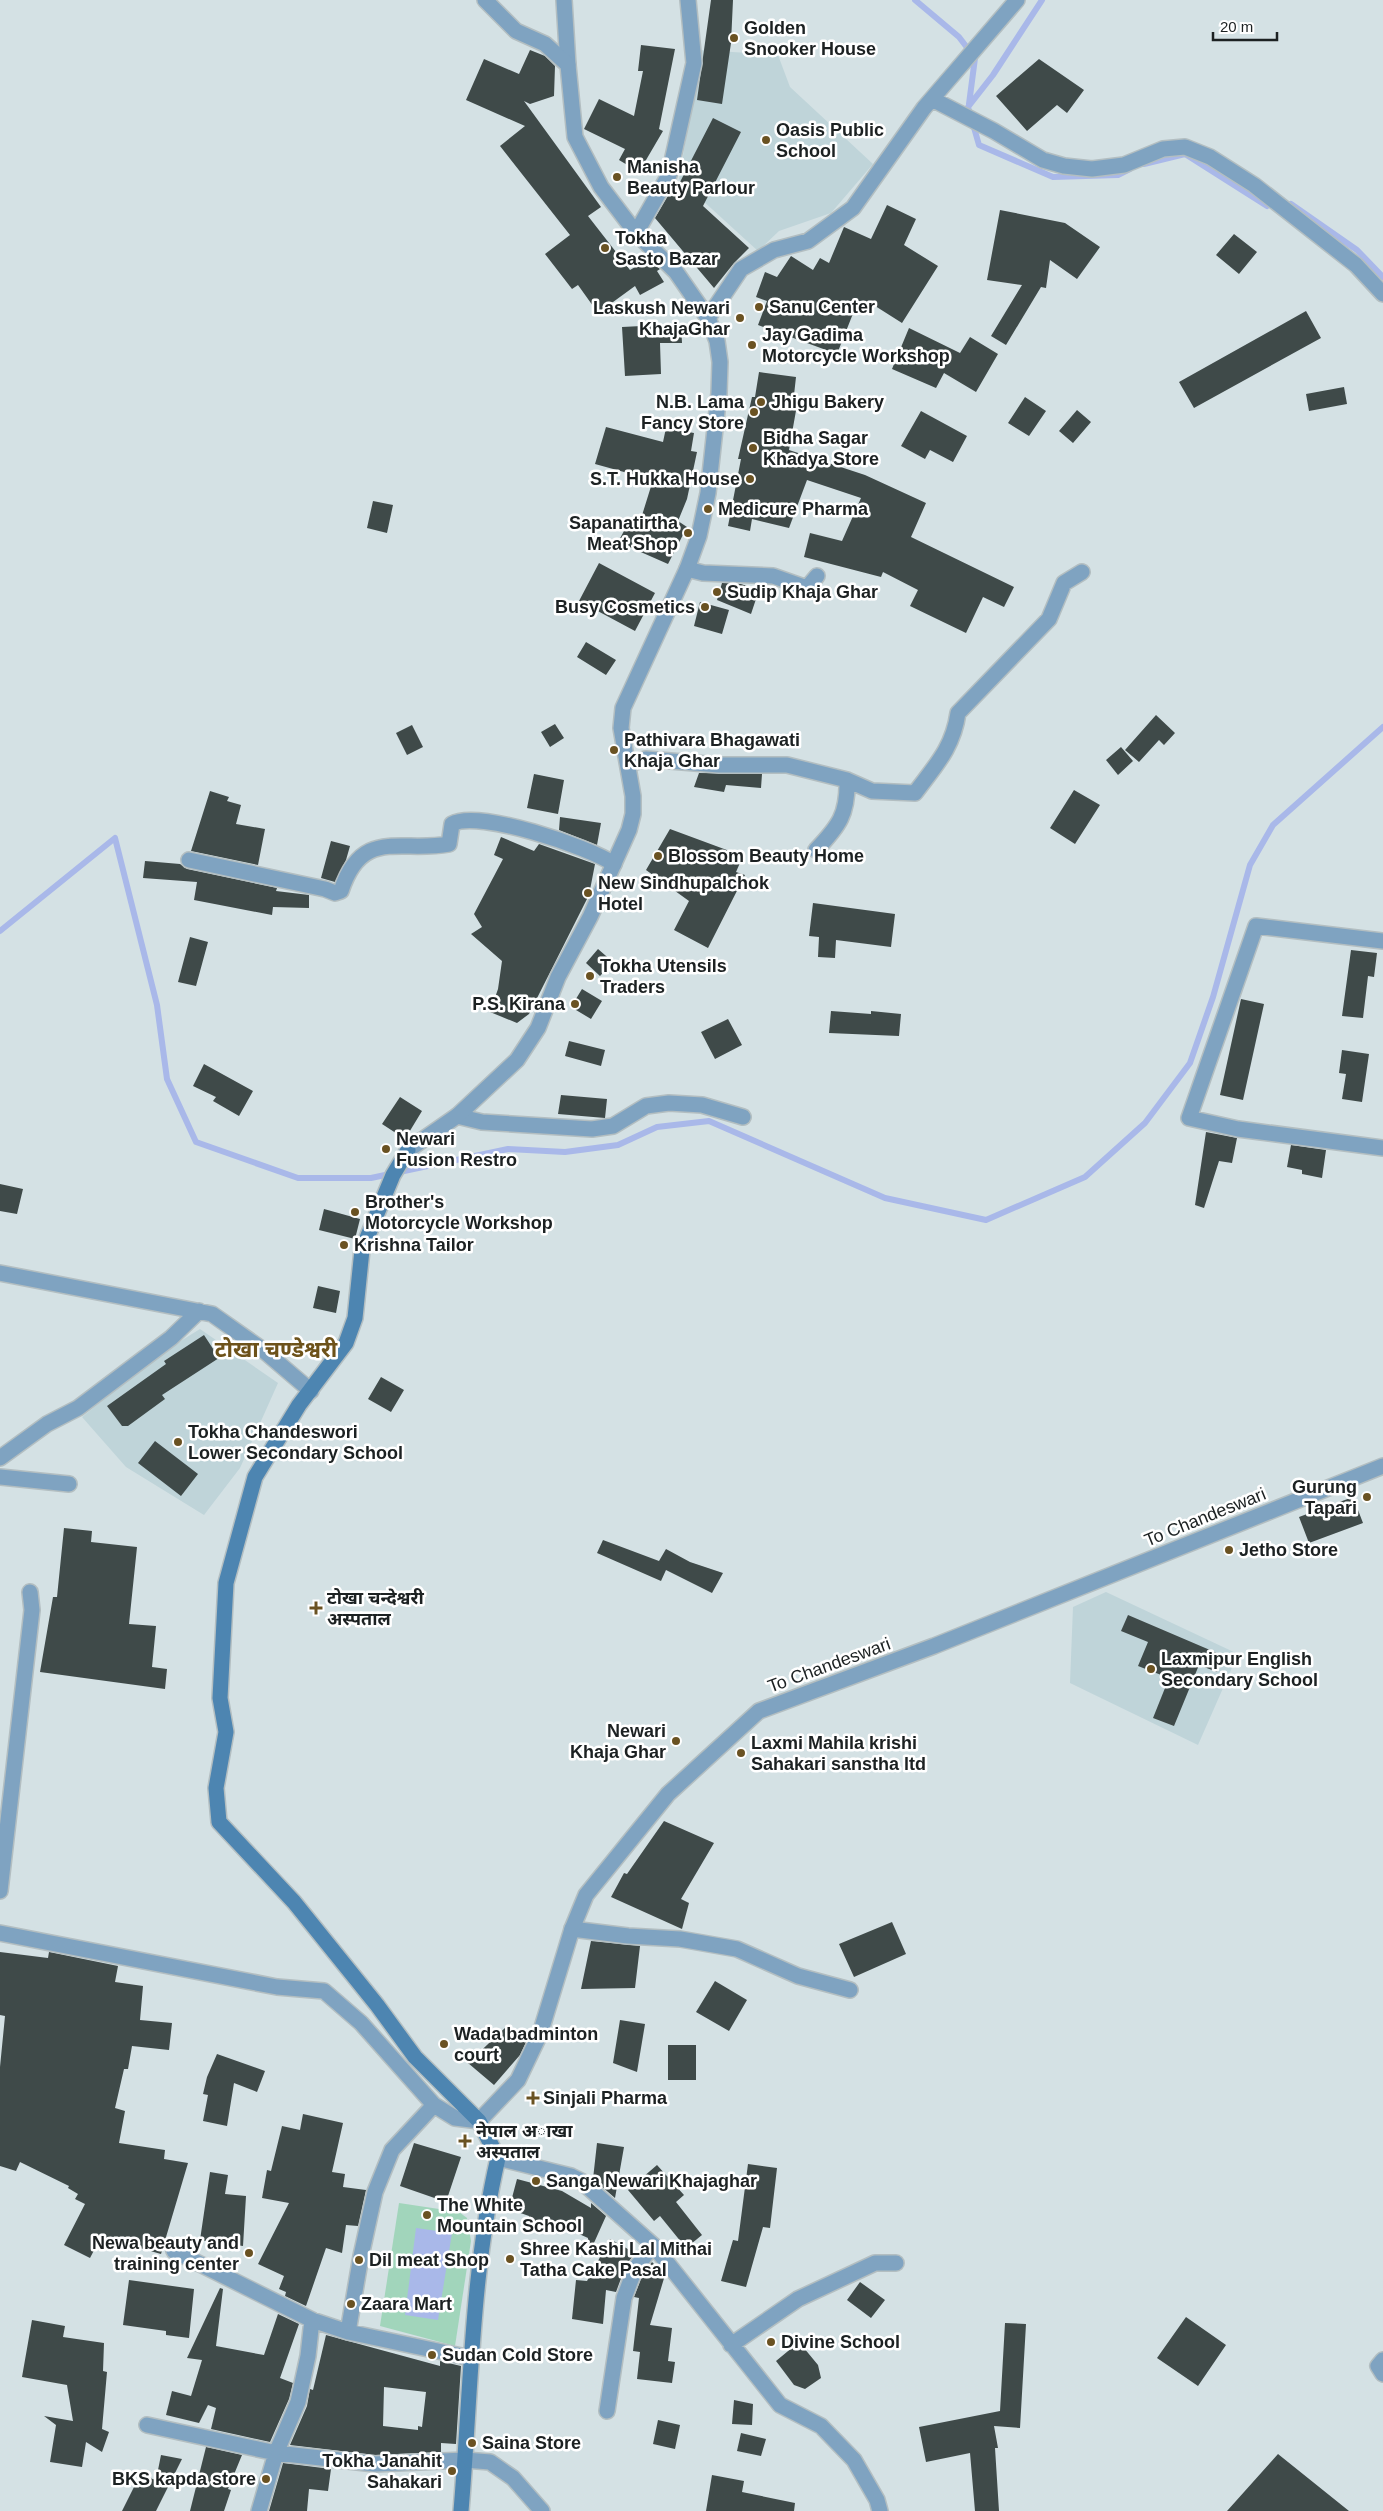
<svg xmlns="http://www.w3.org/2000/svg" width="1383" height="2511" font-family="Arial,'Noto Sans Devanagari',sans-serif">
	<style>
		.built { fill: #bfd4d9 }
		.green { fill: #a1d5bb }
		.water { fill: #a9b8e9 }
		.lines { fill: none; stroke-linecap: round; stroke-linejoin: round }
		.stream { stroke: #a9b8e9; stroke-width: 6 }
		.building { fill: #3f4a49; fill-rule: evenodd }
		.minor-casing { stroke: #b3bec1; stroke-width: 18 }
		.tertiary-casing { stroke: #b3bec1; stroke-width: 18 }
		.secondary-casing { stroke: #b3bec1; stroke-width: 18 }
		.minor { stroke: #7fa3c1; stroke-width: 15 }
		.tertiary { stroke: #7fa3c1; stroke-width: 15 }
		.secondary { stroke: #4d85b1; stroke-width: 15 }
		.poi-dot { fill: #6a5222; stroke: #fff; stroke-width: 2 }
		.labels { text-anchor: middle; stroke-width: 5; stroke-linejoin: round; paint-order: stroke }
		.poi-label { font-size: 18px; font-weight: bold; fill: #1c2122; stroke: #fff; text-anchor: start }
		.street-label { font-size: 18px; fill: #1c2122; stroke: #fff }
		.district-label { font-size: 22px; font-weight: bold; fill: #6d521a; stroke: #fff }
	</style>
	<rect width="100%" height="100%" fill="#d4e1e4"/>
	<!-- built -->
	<path class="built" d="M701,50L778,55L790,87L873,164L831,213L779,231L758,251L679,179Z
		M200,1329L278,1383L240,1468L204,1515L126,1467L82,1417L163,1352Z
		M1106,1592L1238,1654L1198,1745L1070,1683L1073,1607Z"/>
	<!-- green -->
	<path class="green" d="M399,2203L459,2212L467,2218L471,2241L455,2346L380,2326Z"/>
	<!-- water -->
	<path class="water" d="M416,2228L452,2233L438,2320L405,2315Z"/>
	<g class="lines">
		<!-- stream -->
		<path class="stream" d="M915,0L959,37L975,58L969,104
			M1042,0L993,75L968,107L979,145L1053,177L1118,175L1130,169
			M1144,164L1185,154L1267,206
			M1291,204L1357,250L1383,277
			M0,931L115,838L157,1005L167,1079L196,1142L298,1178H371L508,1149L565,1152L618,1145L657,1127L709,1121L885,1198L986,1220L1085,1177L1145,1123L1190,1063L1213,997L1250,865L1273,825L1383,727"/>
	</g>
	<!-- building -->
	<path class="building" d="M711,0H733L731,43L722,104L697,100Z
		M641,45L675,49L659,129L663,131L639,172L619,160L625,149L584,129L599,99L634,116L643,71H638Z
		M530,50L545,56L555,66L554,96L530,104L524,101L601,207L588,216L630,270L649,259L660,269L657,271L664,282L640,295L635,286L598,313L578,285L572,289L545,254L570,235L500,146L525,126L466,100L484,59L519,74Z
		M1039,59L1084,90L1067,113L1057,105L1027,131L996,96Z
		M713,118L741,132L703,206L749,248L734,263L714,288L655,218L676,182L679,184Z
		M887,205L916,219L904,245L938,266L902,323L872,304L867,313L856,306L837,354L758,325L767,301L756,297L765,272L777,277L791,256L813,270L820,258L829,263L844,227L871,239Z
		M1000,210L1065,223L1100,247L1077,279L1050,260L1046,288L1041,287L1006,345L991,336L1022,285L987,280Z
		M1234,234L1257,252L1239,274L1216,255Z
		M1306,311L1321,338L1194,408L1179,382Z
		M681,324L682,343H660L661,374L625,376L622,327Z
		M909,328L960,353L970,337L998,354L976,392L944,373L936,388L892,369Z
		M759,372L796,377L793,404L797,405L789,450L865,475L926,503L911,537L1014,587L1004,607L983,597L966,633L910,606L918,590L883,572L881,577L804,557L810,533L842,541L861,498L807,480L789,528L752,519L750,531L728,526L741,459H738L752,397H755Z
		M1344,387L1347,404L1309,411L1306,394Z
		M1025,397L1046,411L1029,436L1008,423Z
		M1077,410L1091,422L1073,443L1059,431Z
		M921,411L967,436L953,462L930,450L925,459L901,446Z
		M606,427L663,442L666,428L694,433L691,451L697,452L687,499L678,521L687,527L668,564L618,542L630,520L639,525L653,480L595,464Z
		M373,501L393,505L387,533L367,528Z
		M599,563L655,593L635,631L579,601Z
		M722,583L741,584L759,590L751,614L717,600Z
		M700,602L729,610L722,634L694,626Z
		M586,642L616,660L606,675L577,657Z
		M1156,715L1175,733L1164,745L1159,740L1139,762L1125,750Z
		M555,724L564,738L550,747L541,732Z
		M412,725L423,747L407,755L396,733Z
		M1121,747L1133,761L1118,775L1106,760Z
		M699,773L762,774L761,788L726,785L724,792L694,787Z
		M534,774L564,780L558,814L527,808Z
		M1074,790L1100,805L1075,844L1050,828Z
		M210,791L229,797L227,801L241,805L236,824L265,829L258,865L191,851Z
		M560,817L601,823L597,845L559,830Z
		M670,829L743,856L736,872L745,875L708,948L674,930L689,901L646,870Z
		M501,837L534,851L539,844L595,864L589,895L529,1014L517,1023L490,1012L498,989L502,961L471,934L482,927L474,914L503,859L494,855Z
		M331,841L350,846L346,860L335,882L321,878Z
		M145,861L180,864L187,869L277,888L276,891L309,895V908L273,907L272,915L194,900L197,882L143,878Z
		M813,903L895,914L891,947L836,940L835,958L818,957L819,937L809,936Z
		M190,937L208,942L196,986L178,982Z
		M598,949L613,962L600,976L586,963Z
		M1351,950L1377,953L1374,977L1368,976L1363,1018L1342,1016Z
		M582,989L602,1001L591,1019L571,1007Z
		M1241,999L1264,1004L1243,1100L1220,1095Z
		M831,1011L871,1014V1011L901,1014L899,1036L829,1033Z
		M728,1019L742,1045L715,1059L701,1032Z
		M569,1041L605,1050L601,1066L565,1056Z
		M1342,1050L1369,1054L1362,1102L1342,1099L1346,1074L1339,1073Z
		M204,1064L253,1091L239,1116L213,1101L216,1097L193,1086Z
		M561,1095L607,1099L605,1118L558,1114Z
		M400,1097L422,1111L405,1139L382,1124Z
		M1206,1132L1237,1138L1232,1163L1219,1161L1204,1208L1195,1205Z
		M1291,1145L1326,1150L1322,1178L1302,1174V1170L1287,1167Z
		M0,1184L23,1189L17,1214L0,1211Z
		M324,1209L360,1219L355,1239L319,1230Z
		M318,1286L340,1291L336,1313L313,1308Z
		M204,1335L219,1358L162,1395L165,1399L128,1426H122L107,1406L166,1364L164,1361Z
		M381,1377L404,1390L391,1412L368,1399Z
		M155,1441L198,1474L181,1496L138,1463Z
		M1353,1497L1363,1523L1309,1543L1299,1517Z
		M64,1528L92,1531L91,1542L137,1547L129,1624L156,1626L152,1667L167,1669L165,1689L40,1672L53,1597H57Z
		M603,1540L659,1561L666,1549L690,1562L723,1573L712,1593L666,1570L661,1581L597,1553Z
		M1128,1615L1224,1656L1217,1672L1199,1665L1174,1726L1153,1718L1169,1678L1138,1666L1148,1642L1121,1631Z
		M664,1821L714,1843L681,1899L689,1903L682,1929L611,1897L624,1873L627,1874Z
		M892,1922L906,1954L854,1977L839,1944Z
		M591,1941L640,1946L635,1988L581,1989Z
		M0,1952L48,1958L49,1952L118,1966L115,1982L143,1986L140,2020L172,2023L169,2050L132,2046L128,2069H124L115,2108L125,2111L119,2143L165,2150L164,2159L188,2163L161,2254L101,2237L90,2258L64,2245L85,2204L75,2199L78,2194L68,2188L69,2186L20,2162L16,2171L0,2166V2067L5,2016L0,2015Z
		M715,1981L747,2000L729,2031L696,2012Z
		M620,2020L645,2024L637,2072L613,2063Z
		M506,2027L527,2040L520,2055L494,2085L468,2063Z
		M668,2045H696V2080H668Z
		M217,2054L265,2071L257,2092L234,2083L227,2126L203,2121L208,2095L203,2094L207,2077Z
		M303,2114L343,2123L332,2172L345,2174L343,2187L366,2190L358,2226L346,2225L342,2253L326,2248L306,2306L285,2296L286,2292L279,2289L284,2276L258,2264L289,2203L262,2198L267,2170L271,2171L282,2126L300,2130Z
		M414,2143L461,2157L446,2202L400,2186Z
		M597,2143L624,2147L615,2198L593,2179Z
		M748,2164L777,2168L770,2228L763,2227L746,2287L721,2281L733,2240L738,2241Z
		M657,2165L684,2195L676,2202L702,2235L686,2248L660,2216L654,2221L628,2190Z
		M210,2172L228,2175L225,2194L246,2196L243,2246L200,2240Z
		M517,2179L562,2191L591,2208V2203L606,2216L589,2254H587L588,2238L548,2220L545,2227L528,2222L529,2216L509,2209Z
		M610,2239L635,2253L626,2265L616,2292L606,2290L603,2324L572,2319L576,2280L587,2281Z
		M652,2262L665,2275L650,2325L672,2328L668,2361L675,2362L672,2383L637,2379L640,2352L633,2351L639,2298L634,2297L643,2274Z
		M129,2280L194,2289L189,2338L166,2335V2331L123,2325Z
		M860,2282L885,2300L871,2318L847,2300Z
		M220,2288L223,2289L216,2346L264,2355L278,2314L299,2324L280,2378L293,2383L289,2399L270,2442L211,2429L216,2408L208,2405L199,2423L166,2415L172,2391L191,2396L202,2360L187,2358Z
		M1186,2317L1226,2345L1198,2386L1157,2358Z
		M32,2320L65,2326L63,2337L104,2343L103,2371L107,2372L102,2429L109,2432L102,2452L86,2442L82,2467L50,2462L56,2425L44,2416L73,2421L67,2385L22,2377Z
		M1005,2323L1026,2324L1020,2428L994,2426L998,2448H995L999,2511H975L970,2453L926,2462L919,2427L1000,2411Z
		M326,2335L440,2366V2361L461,2366L456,2444L441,2443V2452L375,2455L290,2445L307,2406L310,2389L313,2390ZM384,2387L426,2392L422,2427L418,2426V2430L383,2426Z
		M799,2342L818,2365L821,2378L805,2389L794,2385L776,2361Z
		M734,2400L753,2404L752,2425L732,2424Z
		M658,2420L680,2425L675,2449L653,2444Z
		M741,2433L766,2439L761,2456L737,2451Z
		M206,2447L242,2455L228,2489L231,2490L224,2511H190Z
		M1278,2454L1349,2511H1227Z
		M161,2455L182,2459L156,2511H122L140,2475L156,2480Z
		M283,2463L331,2469L328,2491L309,2489L307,2511H269Z
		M712,2475L744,2481L742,2492L795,2503L794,2511H706Z"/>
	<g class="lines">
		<defs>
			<path id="minor" d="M564,0L568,65
				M932,99L994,131L1043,160L1064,166L1092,169L1124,165L1163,149L1185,147L1210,157L1254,185L1356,265L1383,294
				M636,233L669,175L694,63L688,0
				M708,318L741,269L774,250L808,241L853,208L924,108L1017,0
				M687,569L703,573L773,576L807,588L817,576
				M628,764L646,759L719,765H787L847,780L872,791L915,793C935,766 953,748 958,713L1049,619L1064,583L1082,572
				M816,850C839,826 848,814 847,780
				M189,860L325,889L335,893L341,891C362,827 400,853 449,844L452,824C478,809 589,847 614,864
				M1383,941L1256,926L1189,1118L1238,1129L1383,1148
				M457,1116L482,1122L592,1129L613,1126L646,1106L669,1103L702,1105L743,1117
				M0,1273L212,1314L263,1350L311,1391
				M0,1458L47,1424L78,1408L171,1338L199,1311
				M0,1477L69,1484
				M0,1891L32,1610L30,1592
				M572,1929L628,1936L680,1939L737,1949L798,1976L850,1990
				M0,1933L277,1987L324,1991L361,2023L434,2105L455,2118L479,2121
				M498,2158L571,2176L581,2181L653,2245L780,2405L821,2426L854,2460L877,2500L880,2511
				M174,2251L312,2320L348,2332L471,2358
				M348,2332L361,2256L375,2192L392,2150L434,2105
				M731,2345L798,2299L875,2263H896
				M1383,2360L1378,2366L1383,2374
				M607,2411L624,2298L635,2269L653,2245
				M147,2425L276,2453L375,2464L465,2460L490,2462L513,2478L542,2511
				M259,2511L276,2453L298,2402L308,2356L312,2320"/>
			<path id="tertiary" d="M408,1150L457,1116L517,1060L538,1028L558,977L590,917L629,830L633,814V796L621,728L623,708L687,569L699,536L708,493L714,438L719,393L720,362L717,341L708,318L676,272L636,233L601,187L575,137L568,65L545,44L516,31L485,0
				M479,2121L518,2080L540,2034L572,1929L586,1895L668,1794L759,1711L934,1646L1383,1466"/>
			<path id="secondary" d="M408,1150L393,1175L362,1250L355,1318L346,1343L299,1405L255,1477L226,1583L220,1698L226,1732L216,1788L219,1822L294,1902L377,2005L415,2057L479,2121L498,2158C471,2273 471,2393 461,2511"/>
		</defs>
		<!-- minor casing -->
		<use href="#minor" class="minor-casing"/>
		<!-- tertiary casing -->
		<use href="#tertiary" class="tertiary-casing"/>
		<!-- secondary casing -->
		<use href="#secondary" class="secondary-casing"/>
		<!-- minor -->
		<use href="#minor" class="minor"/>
		<!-- tertiary -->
		<use href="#tertiary" class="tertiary"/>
		<!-- secondary -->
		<use href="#secondary" class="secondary"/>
	</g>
	<!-- markers -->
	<g class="poi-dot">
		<circle cx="734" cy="38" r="5"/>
		<circle cx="766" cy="140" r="5"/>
		<circle cx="617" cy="177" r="5"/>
		<circle cx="605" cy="248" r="5"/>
		<circle cx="759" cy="307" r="5"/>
		<circle cx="740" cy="318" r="5"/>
		<circle cx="752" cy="345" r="5"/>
		<circle cx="761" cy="402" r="5"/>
		<circle cx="754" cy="412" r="5"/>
		<circle cx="753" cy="448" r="5"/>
		<circle cx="750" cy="479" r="5"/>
		<circle cx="708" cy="509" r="5"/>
		<circle cx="688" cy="533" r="5"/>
		<circle cx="717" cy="592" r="5"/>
		<circle cx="705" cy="607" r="5"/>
		<circle cx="614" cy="750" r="5"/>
		<circle cx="658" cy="856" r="5"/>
		<circle cx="588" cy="893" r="5"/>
		<circle cx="590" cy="976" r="5"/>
		<circle cx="575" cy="1004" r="5"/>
		<circle cx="386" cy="1149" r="5"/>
		<circle cx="355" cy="1212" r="5"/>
		<circle cx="344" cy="1245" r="5"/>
		<circle cx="178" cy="1442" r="5"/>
		<circle cx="1367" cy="1497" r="5"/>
		<circle cx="1229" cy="1550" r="5"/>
		<path d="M313.5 1600.5h5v5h5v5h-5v5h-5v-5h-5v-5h5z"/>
		<circle cx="1151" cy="1669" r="5"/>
		<circle cx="676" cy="1741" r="5"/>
		<circle cx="741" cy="1753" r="5"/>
		<circle cx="444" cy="2044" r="5"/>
		<path d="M530.5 2090.5h5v5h5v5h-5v5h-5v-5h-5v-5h5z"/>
		<path d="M462.5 2133.5h5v5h5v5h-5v5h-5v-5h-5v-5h5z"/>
		<circle cx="536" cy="2181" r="5"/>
		<circle cx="427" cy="2215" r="5"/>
		<circle cx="249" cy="2253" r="5"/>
		<circle cx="510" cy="2259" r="5"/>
		<circle cx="359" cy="2260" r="5"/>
		<circle cx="351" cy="2304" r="5"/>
		<circle cx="771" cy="2342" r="5"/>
		<circle cx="432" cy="2355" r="5"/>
		<circle cx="472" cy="2443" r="5"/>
		<circle cx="452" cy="2471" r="5"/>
		<circle cx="266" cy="2479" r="5"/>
	</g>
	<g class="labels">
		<!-- poi labels -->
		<g class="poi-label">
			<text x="744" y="34">Golden<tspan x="744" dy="21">Snooker House</tspan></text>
			<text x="776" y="136">Oasis Public<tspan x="776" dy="21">School</tspan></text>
			<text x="627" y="173">Manisha<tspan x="627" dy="21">Beauty Parlour</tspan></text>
			<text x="615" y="244">Tokha<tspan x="615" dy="21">Sasto Bazar</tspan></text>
			<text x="769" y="313">Sanu Center</text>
			<text x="730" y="314" text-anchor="end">Laskush Newari<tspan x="730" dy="21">KhajaGhar</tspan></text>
			<text x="762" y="341">Jay Gadima<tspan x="762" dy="21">Motorcycle Workshop</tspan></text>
			<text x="744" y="408" text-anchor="end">N.B. Lama<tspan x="744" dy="21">Fancy Store</tspan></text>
			<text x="771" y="408">Jhigu Bakery</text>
			<text x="763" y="444">Bidha Sagar<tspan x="763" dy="21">Khadya Store</tspan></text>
			<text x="740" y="485" text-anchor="end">S.T. Hukka House</text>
			<text x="718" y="515">Medicure Pharma</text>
			<text x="678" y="529" text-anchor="end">Sapanatirtha<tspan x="678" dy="21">Meat Shop</tspan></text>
			<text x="727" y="598">Sudip Khaja Ghar</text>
			<text x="695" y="613" text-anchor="end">Busy Cosmetics</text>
			<text x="624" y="746">Pathivara Bhagawati<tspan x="624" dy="21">Khaja Ghar</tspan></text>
			<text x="668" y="862">Blossom Beauty Home</text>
			<text x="598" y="889">New Sindhupalchok<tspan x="598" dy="21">Hotel</tspan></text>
			<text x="600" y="972">Tokha Utensils<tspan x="600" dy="21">Traders</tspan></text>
			<text x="565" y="1010" text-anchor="end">P.S. Kirana</text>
			<text x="396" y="1145">Newari<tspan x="396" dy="21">Fusion Restro</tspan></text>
			<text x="365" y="1208">Brother's<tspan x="365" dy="21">Motorcycle Workshop</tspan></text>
			<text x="354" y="1251">Krishna Tailor</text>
			<text x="188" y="1438">Tokha Chandeswori<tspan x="188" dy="21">Lower Secondary School</tspan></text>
			<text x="1357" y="1493" text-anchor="end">Gurung<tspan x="1357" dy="21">Tapari</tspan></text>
			<text x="1239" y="1556">Jetho Store</text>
			<text x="327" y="1604">टोखा चन्देश्वरी<tspan x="327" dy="21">अस्पताल</tspan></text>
			<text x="1161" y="1665">Laxmipur English<tspan x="1161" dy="21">Secondary School</tspan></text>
			<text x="666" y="1737" text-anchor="end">Newari<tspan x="666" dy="21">Khaja Ghar</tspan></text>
			<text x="751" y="1749">Laxmi Mahila krishi<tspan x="751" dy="21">Sahakari sanstha ltd</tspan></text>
			<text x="454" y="2040">Wada badminton<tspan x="454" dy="21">court</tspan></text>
			<text x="543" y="2104">Sinjali Pharma</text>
			<text x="476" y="2137">नेपाल अाखा<tspan x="476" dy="21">अस्पताल</tspan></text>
			<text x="546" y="2187">Sanga Newari Khajaghar</text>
			<text x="437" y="2211">The White<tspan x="437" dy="21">Mountain School</tspan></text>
			<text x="239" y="2249" text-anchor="end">Newa beauty and<tspan x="239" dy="21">training center</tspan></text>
			<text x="520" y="2255">Shree Kashi Lal Mithai<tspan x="520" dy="21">Tatha Cake Pasal</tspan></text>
			<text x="369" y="2266">Dil meat Shop</text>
			<text x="361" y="2310">Zaara Mart</text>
			<text x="781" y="2348">Divine School</text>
			<text x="442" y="2361">Sudan Cold Store</text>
			<text x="482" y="2449">Saina Store</text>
			<text x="442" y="2467" text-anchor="end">Tokha Janahit<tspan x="442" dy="21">Sahakari</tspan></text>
			<text x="256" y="2485" text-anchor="end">BKS kapda store</text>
		</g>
		<!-- street labels -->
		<g class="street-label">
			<text transform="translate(1205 1517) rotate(-22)" y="6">To Chandeswari</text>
			<text transform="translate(829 1665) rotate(-20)" y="6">To Chandeswari</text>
		</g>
		<!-- district labels -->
		<g class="district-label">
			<text x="276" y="1357">टोखा चण्डेश्वरी</text>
		</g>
	</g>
	<!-- scale -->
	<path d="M1213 32v8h64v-8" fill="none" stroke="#1c2122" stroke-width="2.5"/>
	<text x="1220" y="32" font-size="15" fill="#1c2122" stroke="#ffffff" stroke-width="4" paint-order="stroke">20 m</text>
</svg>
